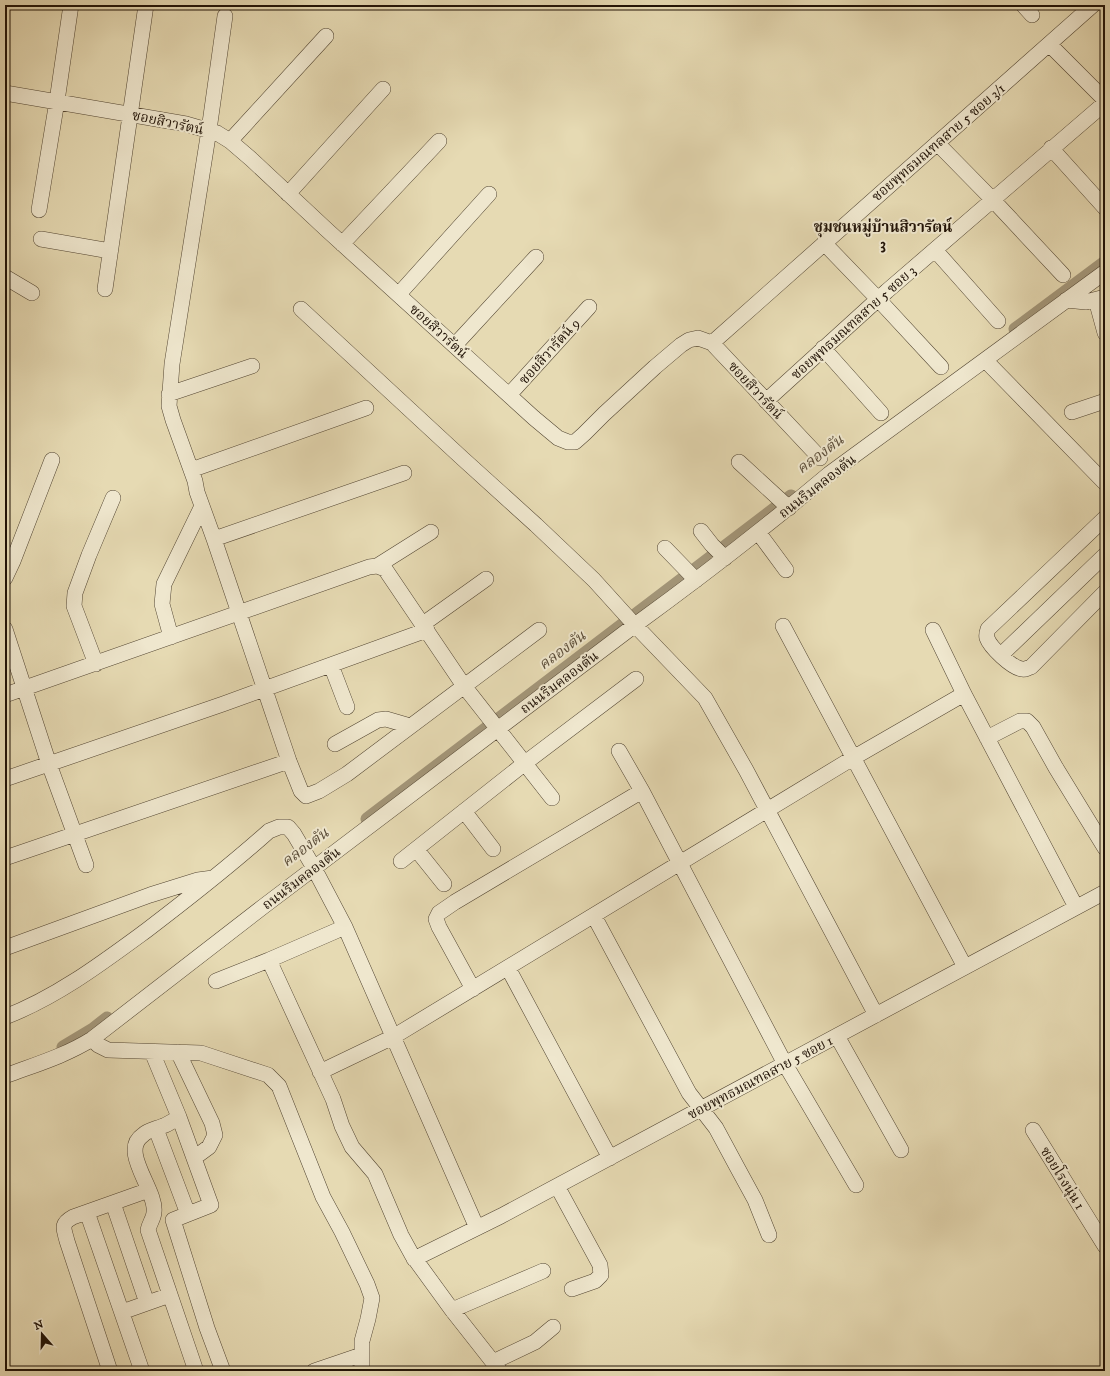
<svg xmlns="http://www.w3.org/2000/svg" width="1110" height="1376" font-family="'IM FELL DW Pica','Noto Serif Thai',serif">
	<style>
		.lines { fill: none; stroke-linecap: round; stroke-linejoin: round }
		.canal { stroke: #a39679; stroke-width: 13 }
		.minor-casing { stroke: #524532; stroke-width: 16 }
		.minor { stroke: #efe7ce; stroke-width: 15 }
		.labels { text-anchor: middle; stroke-width: 4; stroke-linejoin: round; paint-order: stroke }
		.street-label { font-size: 14px; fill: #211307; stroke: #efe7ce }
		.neighbourhood-label { font-size: 15px; font-weight: bold; fill: #211307; stroke: #efe7ce }
		.water-label { font-size: 15px; font-style: italic; fill: #5c4e3a; stroke: #efe7ce }
	</style>
	<rect width="100%" height="100%" fill="#e6dab3"/>
	<filter id="stains"><feTurbulence type="fractalNoise" baseFrequency=".005" numOctaves="4"/><feColorMatrix values="0 0 0 0 .2 0 0 0 0 .09 0 0 0 0 .02 0 0 0 .5 -.17"/></filter>
	<radialGradient id="worn" r=".72"><stop offset=".6" stop-color="#630" stop-opacity="0"/><stop offset="1" stop-color="#630" stop-opacity=".3"/></radialGradient>
	<g class="lines">
		<!-- canal -->
		<path class="canal" d="M1015,329L1105,262
			M367,819L791,496
			M63,1047L93,1029L107,1018"/>
		<defs>
			<path id="minor" d="M1023,5L1032,15
				M225,16L209,130L172,364L169,406L173,420L195,481L197,492L214,539L289,761L301,791L306,796L319,791L347,774L539,630
				M1049,44L1105,100
				M5,93L186,124L217,133L230,141L251,159L327,230L534,418L558,438L568,442H575L584,434L604,414L655,367L681,345L689,340L698,338L712,343L820,458
				M230,141L326,36
				M937,143L992,199L1063,275
				M1051,148L1105,208
				M288,194L383,89
				M39,210L57,101L71,5
				M41,239L110,251
				M824,243L878,299L941,367
				M342,244L439,141
				M935,250L998,321
				M5,277L32,293
				M105,289L146,5
				M399,294L489,194
				M1066,300L1086,302L1105,297
				M1096,300L1105,333
				M301,309L462,458L536,525L594,580L632,622L705,698L746,770L876,1015
				M712,343L1093,5
				M455,345L536,257
				M823,348L881,413
				M985,360L1105,483
				M169,394L252,366
				M509,395L589,307
				M766,401L887,291L1105,103
				M1072,412L1105,401
				M739,462L789,508
				M191,470L366,408
				M1105,518L988,629C987,632 986,635 987,638C990,647 1012,668 1022,669C1025,670 1027,668 1031,667L1105,592
				M701,531L712,545L725,558
				M758,532L786,570
				M214,539L404,473
				M665,548L696,580
				M377,566L431,532
				M5,578L13,561L52,460
				M423,624L486,579
				M783,626L965,967
				M5,629L49,764L86,865
				M933,630L964,694L1076,907
				M171,637L162,604L164,584L202,506
				M1001,655L1105,555
				M96,664L74,606L75,593L89,555L113,498
				M331,665L347,707
				M5,695L369,567L377,566L385,569L464,686L552,798
				M987,738L1020,721H1027L1033,727L1056,768L1105,848
				M335,744L378,720L386,719L410,726
				M619,751L642,791L785,1064L856,1185
				M5,779L223,704L427,630
				M464,811L493,849
				M416,849L444,884
				M5,858L289,761
				M401,861L525,763L636,679
				M594,916L689,1093L716,1128L737,1167L755,1200L769,1235
				M5,948L150,895L198,880L213,878
				M269,960L345,927
				M508,968L610,1158
				M216,981L269,960L333,1099L342,1126L352,1147L375,1174L401,1235L412,1255L452,1310L500,1371
				M473,989L439,927L436,919L439,913L455,902L642,791
				M5,1017C57,997 102,963 147,930C189,898 230,866 269,831L279,827H288L294,834L314,868L345,927L477,1228
				M837,1036L901,1150
				M92,1039L98,1045L108,1050L201,1053L268,1075L279,1086L323,1197L342,1232L367,1284L372,1298L368,1319L362,1341V1371
				M152,1052L179,1117L211,1205L173,1220L207,1328L223,1371
				M178,1052L212,1123L215,1135L209,1147L194,1158
				M320,1072L393,1037L853,758L964,694
				M5,1076C34,1065 65,1056 92,1039L264,906L635,625C701,577 766,527 829,474L1105,272
				M179,1117C174,1120 169,1124 163,1126C156,1129 148,1130 143,1135C119,1151 157,1190 154,1212C154,1218 149,1224 148,1230L196,1371
				M156,1129L188,1214
				M1033,1130L1105,1246
				M557,1186L600,1265L601,1275L595,1281L572,1289
				M113,1203L147,1303
				M87,1212L142,1371
				M414,1259L501,1216L1105,892
				M452,1310L543,1271
				M122,1312L170,1295
				M493,1362L535,1342L553,1327
				M110,1371L67,1241C64,1229 60,1224 73,1217L149,1190
				M314,1371L361,1355"/>
		</defs>
		<!-- minor casing -->
		<use href="#minor" class="minor-casing"/>
		<!-- minor -->
		<use href="#minor" class="minor"/>
	</g>
	<g class="labels">
		<!-- street labels -->
		<g class="street-label">
			<text transform="translate(168 122) rotate(12)" y="5">ซอยสิวารัตน์</text>
			<text transform="translate(938 142) rotate(-41)" y="5">ซอยพุทธมณฑลสาย 5 ซอย 3/1</text>
			<text transform="translate(853 322) rotate(-42)" y="5">ซอยพุทธมณฑลสาย 5 ซอย 3</text>
			<text transform="translate(439 331) rotate(42)" y="5">ซอยสิวารัตน์</text>
			<text transform="translate(549 351) rotate(-48)" y="5">ซอยสิวารัตน์ 9</text>
			<text transform="translate(756 390) rotate(47)" y="5">ซอยสิวารัตน์</text>
			<text transform="translate(817 486) rotate(-38)" y="5">ถนนริมคลองตัน</text>
			<text transform="translate(559 682) rotate(-37)" y="5">ถนนริมคลองตัน</text>
			<text transform="translate(301 878) rotate(-37)" y="5">ถนนริมคลองตัน</text>
			<text transform="translate(760 1077) rotate(-28)" y="5">ซอยพุทธมณฑลสาย 5 ซอย 1</text>
			<text transform="translate(1063 1178) rotate(58)" y="5">ซอยโรงนุ่น 1</text>
		</g>
		<!-- neighbourhood labels -->
		<g class="neighbourhood-label">
			<text x="883" y="232">ชุมชนหมู่บ้านสิวารัตน์<tspan x="883" dy="17">3</tspan></text>
		</g>
		<!-- water labels -->
		<g class="water-label">
			<text transform="translate(820 454) rotate(-37)" y="5">คลองตัน</text>
			<text transform="translate(562 650) rotate(-37)" y="5">คลองตัน</text>
			<text transform="translate(305 847) rotate(-37)" y="5">คลองตัน</text>
		</g>
	</g>
	<!-- margin -->
	<rect width="1110" height="1376" fill="none" stroke="#e6dab3" stroke-width="20"/>
	<rect x="6" y="6" width="1098" height="1364" fill="none" stroke="#211307" stroke-width="2"/>
	<rect x="10" y="10" width="1090" height="1356" fill="none" stroke="#211307"/>
	<!-- north arrow -->
	<g transform="translate(42 1334) rotate(340)" stroke="#efe7ce" stroke-width="3" paint-order="stroke">
	<path d="M0-3L7 15L0 10L-7 15Z" fill="#211307"/>
	<text y="-6" font-size="11" font-weight="bold" text-anchor="middle" fill="#211307">N</text>
	</g>
	<rect width="100%" height="100%" filter="url(#stains)"/>
	<rect width="100%" height="100%" fill="url(#worn)"/>
</svg>
